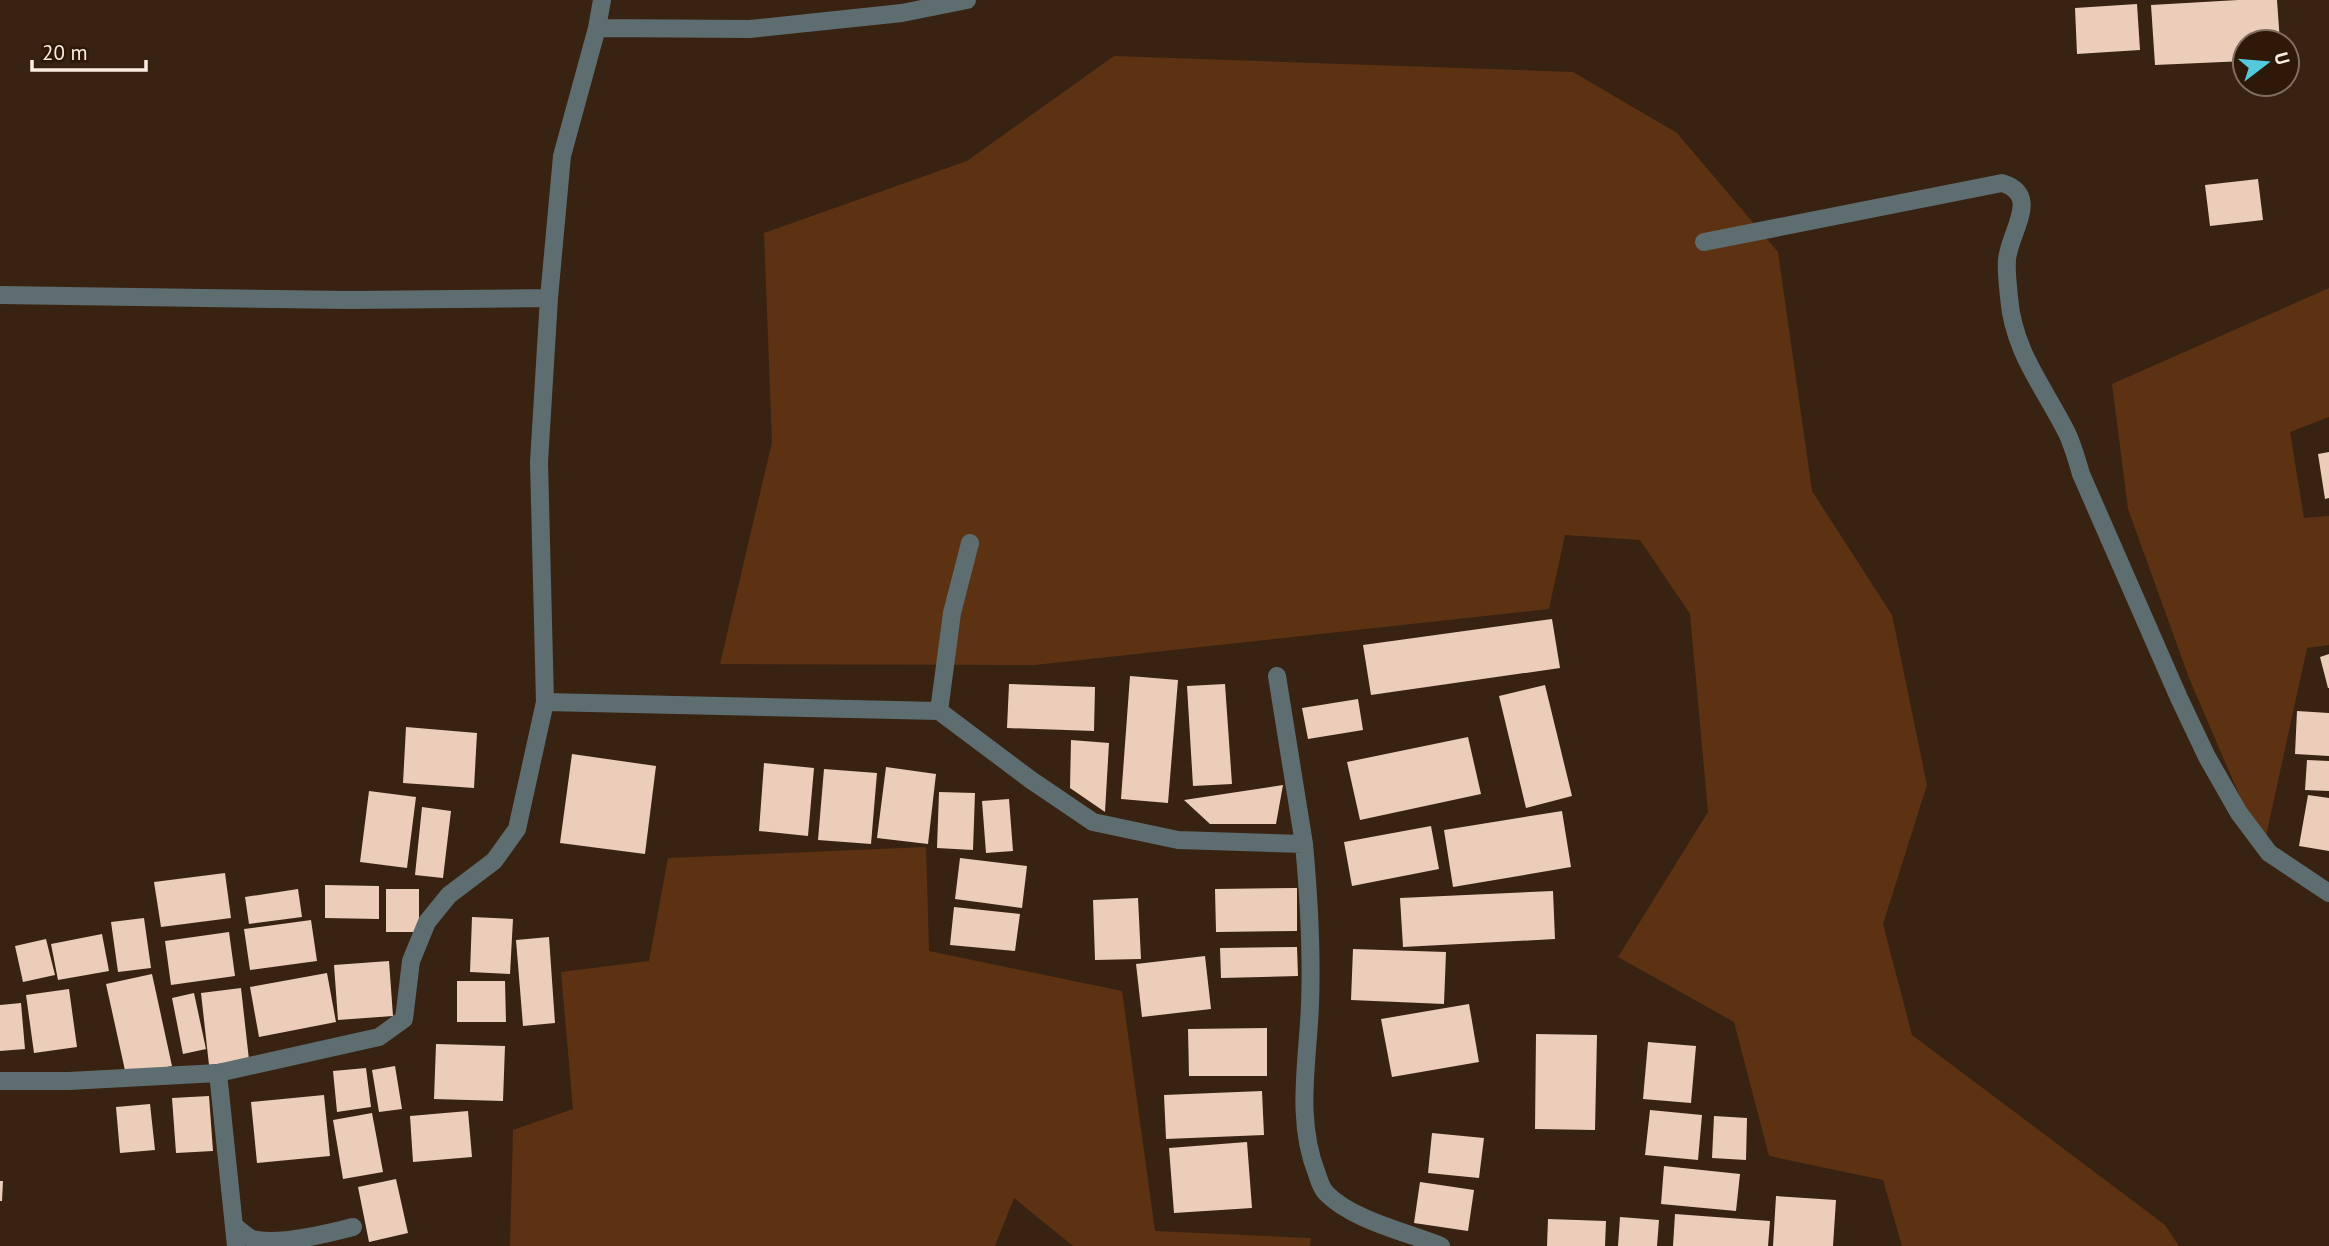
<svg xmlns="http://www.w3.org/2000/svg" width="2329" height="1246" font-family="'PT Sans',sans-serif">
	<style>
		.green { fill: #5c3212 }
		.building { fill: #ebcdb9 }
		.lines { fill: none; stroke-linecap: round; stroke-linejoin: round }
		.minor { stroke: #5e6d70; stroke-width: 18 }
	</style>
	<rect width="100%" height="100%" fill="#382212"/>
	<!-- green -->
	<path class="green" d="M1114,56L1573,72L1677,133L1778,252L1812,491L1892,615L1927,785L1883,924L1912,1035L2165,1225L2179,1246H1902L1883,1180L1769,1156L1734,1022L1618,957L1708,812L1690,614L1640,540L1565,535L1549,609L1035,665L720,664L772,442L764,233L967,161Z
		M2329,288V417L2290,432L2304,518L2329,516V645L2307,648L2263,850L2189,678L2128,509L2112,384Z
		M926,847L929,951L1122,991L1155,1231L1311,1238L1310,1246H1073L1014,1198L995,1246H510L513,1130L573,1109L561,972L649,961L668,858Z"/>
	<!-- building -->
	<path class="building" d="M2238,0H2277L2280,42H2245V61L2155,65L2151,5Z
		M2137,4L2140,50L2077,54L2075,8Z
		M2258,179L2263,220L2210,226L2205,185Z
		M2329,452V498L2325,499L2318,454Z
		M1552,619L1560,668L1371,695L1363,645Z
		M2329,654V688H2328L2320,657Z
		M1130,676L1178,680L1168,803L1121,799Z
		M1009,684L1095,687L1094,731L1007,728Z
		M1225,684L1232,784L1193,786L1187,686Z
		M1545,685L1572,796L1526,808L1499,696Z
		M1358,699L1363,730L1308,739L1302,708Z
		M2297,711L2329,713V756L2295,754Z
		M406,727L477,733L474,788L403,783Z
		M1468,737L1481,794L1360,820L1347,762Z
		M1071,740L1109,743L1105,812L1070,788Z
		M572,754L656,766L645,854L560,843Z
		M2307,760L2329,761V791L2305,790Z
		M764,763L814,768L808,836L759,831Z
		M886,767L936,774L928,844L877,838Z
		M824,769L877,773L871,844L818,840Z
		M1283,785L1276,824H1210L1184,800Z
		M369,791L416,797L407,868L360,862Z
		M939,792L975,793L973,850L937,848Z
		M2308,795L2329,798V851L2299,846Z
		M1009,799L1013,851L986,853L982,801Z
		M422,807L451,811L443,878L415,875Z
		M1562,811L1571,867L1453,887L1444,830Z
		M1431,826L1439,869L1352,886L1344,842Z
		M960,858L1027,866L1022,908L955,899Z
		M225,873L231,918L161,927L154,882Z
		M325,885L379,886V919L325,918Z
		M1297,888V931L1216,932L1215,889Z
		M298,889L302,917L249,924L245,897Z
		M386,889H419V932H386Z
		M1553,891L1555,939L1403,947L1400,898Z
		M1138,898L1141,959L1095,960L1093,900Z
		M954,907L1020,914L1015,951L950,945Z
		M472,917L513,919L510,974L470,972Z
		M144,918L151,968L118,972L111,922Z
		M311,920L317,961L250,970L244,929Z
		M229,932L235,976L171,985L165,941Z
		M102,934L109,971L58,980L51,944Z
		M549,937L555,1023L523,1026L516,940Z
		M46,939L55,975L23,982L15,946Z
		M1297,947L1298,976L1221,978L1220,948Z
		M1353,949L1446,952L1444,1004L1351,1000Z
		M1205,956L1211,1009L1142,1017L1136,964Z
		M389,961L393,1016L338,1020L334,965Z
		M327,973L336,1022L259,1037L250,987Z
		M152,974L172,1066L126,1075L106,984Z
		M457,981H505L506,1022H457Z
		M241,988L249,1060L209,1065L201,993Z
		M69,989L77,1047L34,1053L26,995Z
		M194,993L206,1049L183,1054L172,998Z
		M21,1003L25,1049L0,1051V1005Z
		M1469,1004L1479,1062L1392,1077L1381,1019Z
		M1267,1028V1076H1189L1188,1029Z
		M1536,1034L1597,1035L1595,1130L1535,1129Z
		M1648,1042L1696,1046L1691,1103L1643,1099Z
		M436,1044L505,1046L503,1101L434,1099Z
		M395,1066L402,1109L379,1112L372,1070Z
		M366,1068L371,1107L337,1112L333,1071Z
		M1262,1091L1264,1135L1166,1139L1164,1095Z
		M324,1095L330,1156L257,1163L251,1102Z
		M209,1096L213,1151L176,1153L172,1098Z
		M150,1104L155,1150L120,1153L116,1107Z
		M1650,1110L1702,1115L1698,1160L1645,1155Z
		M468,1111L472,1157L413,1162L410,1116Z
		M372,1113L383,1172L343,1179L333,1120Z
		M1714,1116L1747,1118L1746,1160L1712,1158Z
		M1432,1133L1484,1138L1479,1178L1428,1173Z
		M1247,1142L1252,1208L1174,1213L1169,1148Z
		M1664,1166L1740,1174L1736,1211L1661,1204Z
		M396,1179L408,1233L369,1242L358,1187Z
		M0,1181H3L2,1201H0Z
		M1420,1182L1474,1190L1468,1231L1414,1223Z
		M1776,1196L1836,1200L1833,1246H1773Z
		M1675,1214L1770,1221L1768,1246H1673Z
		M1620,1217L1659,1220L1657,1246H1618Z
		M1548,1219L1606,1221L1605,1246H1547Z"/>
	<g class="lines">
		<!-- minor -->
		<path class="minor" d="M597,28L750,29L902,13L967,0
			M1704,242L2002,183C2042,195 2009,232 2007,260C2006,272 2008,285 2009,297C2013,351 2044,387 2067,433C2073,446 2077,460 2081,474L2179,698L2207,757L2239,813L2269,853L2329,893
			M0,295L350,300L549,298
			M1277,676L1304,844
			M545,702L939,711L1031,780L1093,822L1178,840L1304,844C1309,898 1312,951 1310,1005C1308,1061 1295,1119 1317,1174C1319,1180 1321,1188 1326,1193C1352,1220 1406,1232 1441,1246
			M939,711L952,613L970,543
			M218,1073L236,1246
			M0,1081H69L218,1073L379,1037L404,1019L411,961L427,922L449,895L494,861L517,829L545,702L539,462L549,298L562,156L597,28L602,0
			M234,1226C240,1230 246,1236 252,1239C278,1246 326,1234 353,1227"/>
	</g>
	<!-- north arrow -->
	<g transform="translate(2266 63) rotate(74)"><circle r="33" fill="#2e1808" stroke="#816d60" stroke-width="2"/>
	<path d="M0-5L12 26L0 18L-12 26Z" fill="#53cadc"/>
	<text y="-10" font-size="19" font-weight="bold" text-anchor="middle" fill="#fdede3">U</text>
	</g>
	<!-- scale -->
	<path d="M32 60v10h114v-10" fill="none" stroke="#fdede3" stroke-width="3.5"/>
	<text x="42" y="60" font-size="21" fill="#fdede3" stroke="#2e1808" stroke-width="5" paint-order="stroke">20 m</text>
</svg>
